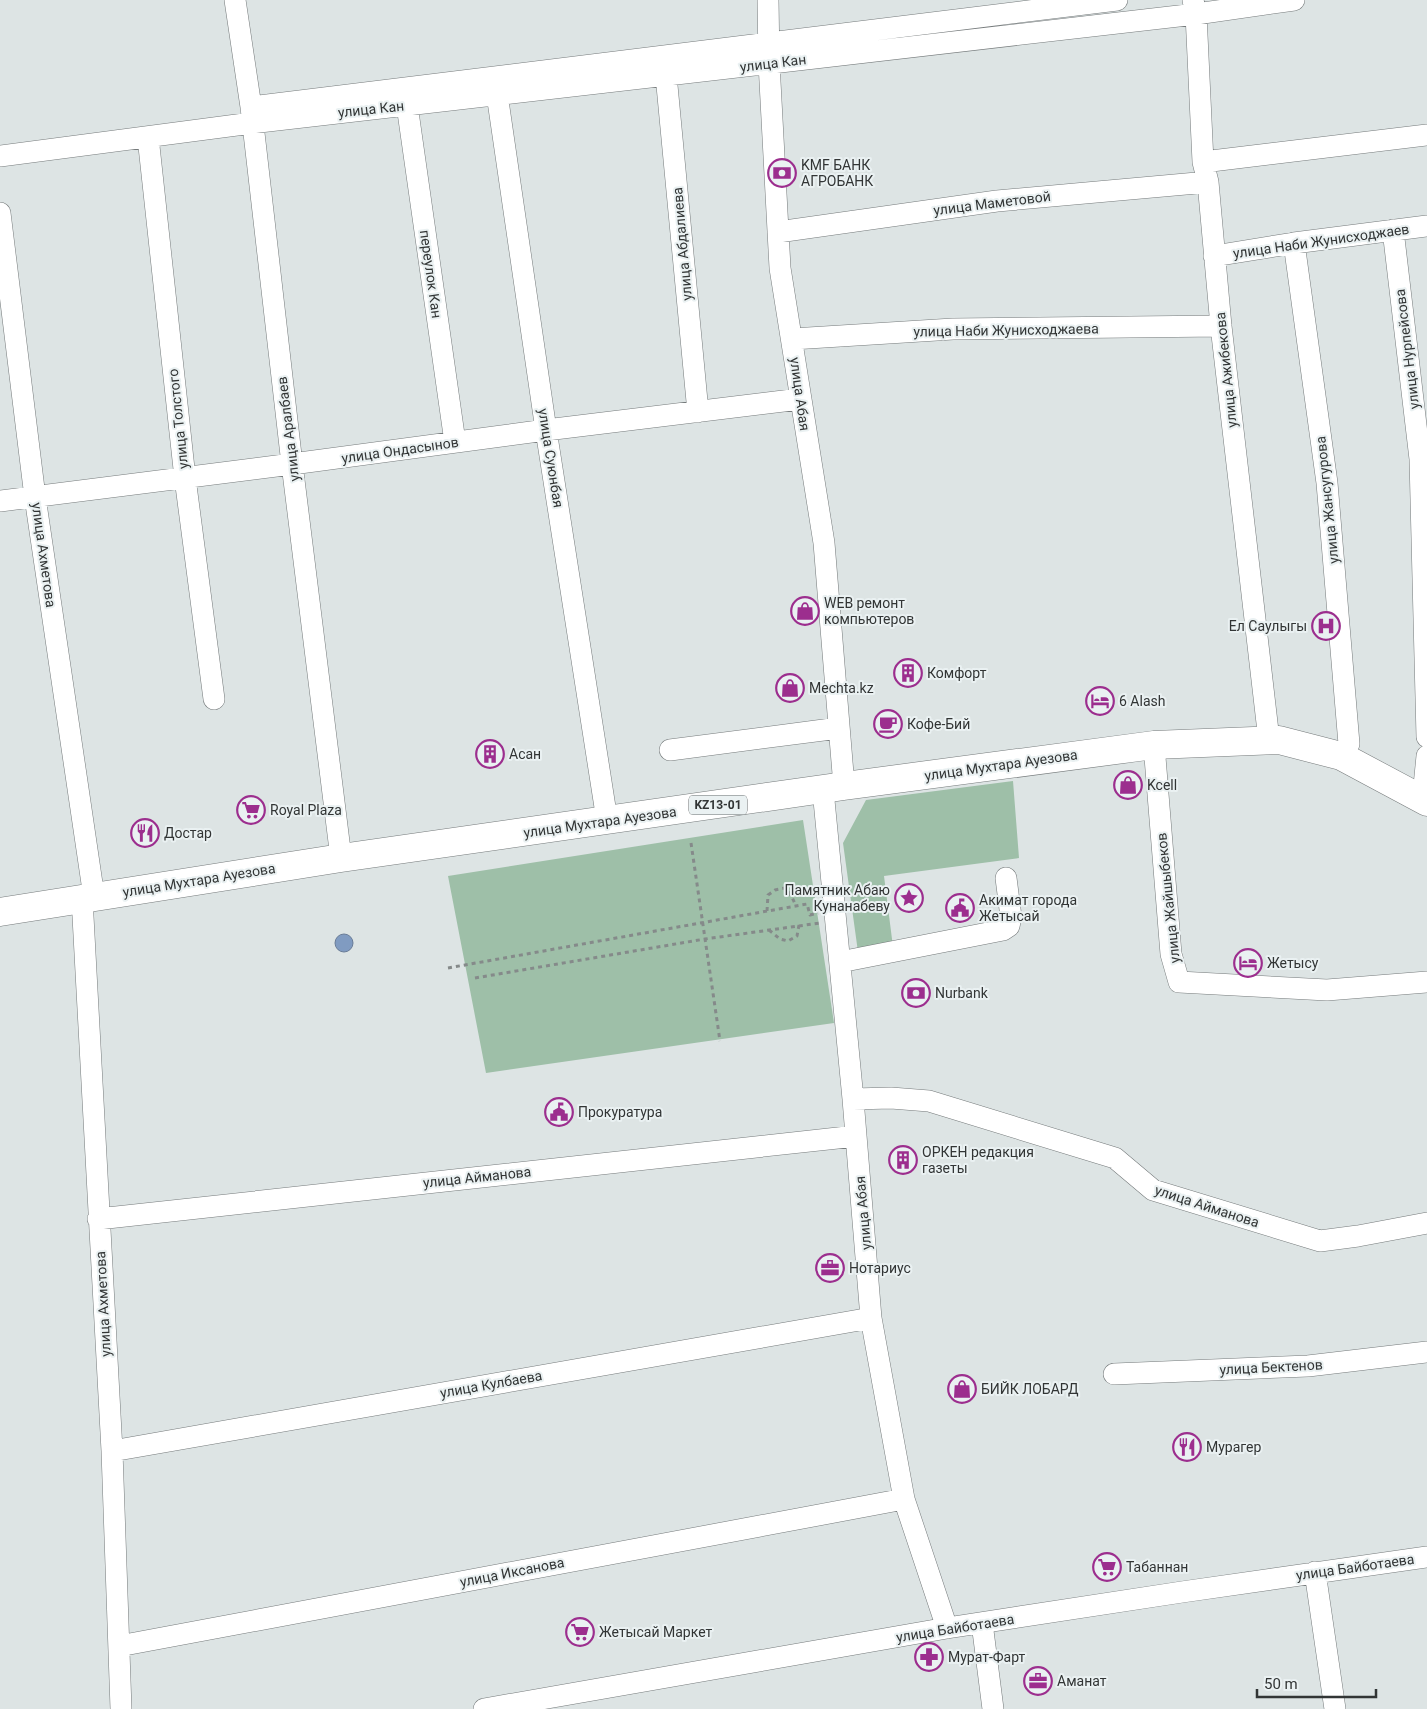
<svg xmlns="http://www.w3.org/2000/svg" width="1427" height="1709" font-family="Roboto,sans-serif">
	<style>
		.green { fill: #9ebfa8 }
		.water { fill: #809bc1; stroke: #697c97 }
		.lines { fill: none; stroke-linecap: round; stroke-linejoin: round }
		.minor-casing { stroke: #757a7b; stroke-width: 22 }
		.major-casing { stroke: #757a7b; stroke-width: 29 }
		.path { stroke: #858a8a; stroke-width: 3; stroke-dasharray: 4 4; stroke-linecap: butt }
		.minor { stroke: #fff; stroke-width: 21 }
		.major { stroke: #fff; stroke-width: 28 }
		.labels { text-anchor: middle; stroke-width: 4; stroke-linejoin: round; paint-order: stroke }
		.shield { fill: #eaf1f2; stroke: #696d6e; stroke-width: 1 }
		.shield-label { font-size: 12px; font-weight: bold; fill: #323535 }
		.street-label { font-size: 14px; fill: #323535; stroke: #eaf1f2 }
		.poi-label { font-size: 14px; fill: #323535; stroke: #eaf1f2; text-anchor: start }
	</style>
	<rect width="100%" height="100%" fill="#dde4e4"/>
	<!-- green -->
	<path class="green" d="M1013,781L1019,858L884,876L893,947L858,952L843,843L866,800Z
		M803,820L834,1023L486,1073L448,876Z"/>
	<!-- water -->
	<path class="water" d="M335 943a9 9 0 1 1 18 0a9 9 0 1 1-18 0Z"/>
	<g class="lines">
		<defs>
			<path id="minor" d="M235,0L251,107L292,464L341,858
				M768,0L769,63L780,268L824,543L844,786
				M1193,0L1196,14L1203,162L1208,182L1221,326L1269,740
				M666,75L698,412
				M497,94L546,430L607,820
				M407,105L455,442
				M251,107L1117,0
				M148,137L185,478L214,699
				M0,156L252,123L1196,14L1294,0
				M1203,162L1427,135
				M0,213L35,497L94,897
				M1393,230L1420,459L1427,737
				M778,232L997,201L1208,182
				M1294,243L1327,483L1349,744L1341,756
				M1214,256L1294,243L1427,226
				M792,339L953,329L1221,326
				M0,501L292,464L546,430L800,399
				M1154,745L1171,954L1179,982L1327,990L1427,982
				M670,750L839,728
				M823,790L853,1099L871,1318L904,1499L947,1628
				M1420,797L1424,786L1427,756
				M82,898L112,1451L121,1709
				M840,962L1003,930L1009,926L1011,917L1006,878
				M853,1099L891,1098L929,1101L1115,1158L1153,1190L1320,1241L1358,1236L1427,1223
				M98,1219L856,1136
				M1114,1374L1308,1366L1427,1352
				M112,1451L871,1318
				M1315,1572L1335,1709
				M982,1623L993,1709
				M119,1646L904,1499
				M484,1709L947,1628L1182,1592L1427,1557"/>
			<path id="major" d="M0,912L341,858L844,786L1154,745L1279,740L1341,756L1427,802"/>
		</defs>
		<!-- minor casing -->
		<use href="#minor" class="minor-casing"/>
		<!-- major casing -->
		<use href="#major" class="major-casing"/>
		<!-- path -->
		<path class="path" d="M691,843L720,1041
			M767,911L768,895L775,890L785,888L791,895L796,906
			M769,930L780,939L788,941L797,936L799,925
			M448,968L807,904L810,915L818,913
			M475,978L705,939L820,923"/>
		<!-- minor -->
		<use href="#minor" class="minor"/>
		<!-- major -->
		<use href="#major" class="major"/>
	</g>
	<!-- icons -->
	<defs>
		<symbol id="bank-ring" viewBox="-11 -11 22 22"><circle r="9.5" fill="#eaf1f2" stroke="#9c2e8e" stroke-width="1.5"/><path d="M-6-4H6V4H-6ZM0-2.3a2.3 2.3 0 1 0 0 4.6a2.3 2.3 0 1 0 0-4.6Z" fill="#9c2e8e"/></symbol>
		<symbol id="shop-ring" viewBox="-11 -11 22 22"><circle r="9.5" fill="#eaf1f2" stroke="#9c2e8e" stroke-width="1.5"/><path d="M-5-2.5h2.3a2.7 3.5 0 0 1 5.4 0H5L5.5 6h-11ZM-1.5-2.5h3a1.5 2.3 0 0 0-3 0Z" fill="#9c2e8e"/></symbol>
		<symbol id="hospital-ring" viewBox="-11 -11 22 22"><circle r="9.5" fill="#eaf1f2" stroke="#9c2e8e" stroke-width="1.5"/><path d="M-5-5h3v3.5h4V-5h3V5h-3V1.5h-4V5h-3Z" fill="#9c2e8e"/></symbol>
		<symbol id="building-ring" viewBox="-11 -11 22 22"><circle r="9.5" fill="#eaf1f2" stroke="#9c2e8e" stroke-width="1.5"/><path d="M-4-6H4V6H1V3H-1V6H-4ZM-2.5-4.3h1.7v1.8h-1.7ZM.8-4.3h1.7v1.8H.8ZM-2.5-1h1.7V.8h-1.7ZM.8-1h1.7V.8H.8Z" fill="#9c2e8e"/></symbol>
		<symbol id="hotel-ring" viewBox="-11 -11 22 22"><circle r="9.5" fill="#eaf1f2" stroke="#9c2e8e" stroke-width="1.5"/><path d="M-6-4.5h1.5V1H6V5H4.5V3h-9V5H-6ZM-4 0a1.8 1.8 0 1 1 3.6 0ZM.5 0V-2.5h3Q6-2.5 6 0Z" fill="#9c2e8e"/></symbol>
		<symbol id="cafe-ring" viewBox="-11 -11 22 22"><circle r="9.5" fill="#eaf1f2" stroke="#9c2e8e" stroke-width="1.5"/><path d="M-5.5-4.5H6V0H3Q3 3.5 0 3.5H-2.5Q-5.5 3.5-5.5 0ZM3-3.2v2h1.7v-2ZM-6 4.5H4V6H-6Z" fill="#9c2e8e"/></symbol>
		<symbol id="supermarket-ring" viewBox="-11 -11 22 22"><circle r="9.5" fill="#eaf1f2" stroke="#9c2e8e" stroke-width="1.5"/><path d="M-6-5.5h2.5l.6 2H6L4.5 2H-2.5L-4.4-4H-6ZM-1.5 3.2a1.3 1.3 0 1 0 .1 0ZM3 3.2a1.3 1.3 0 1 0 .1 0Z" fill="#9c2e8e"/></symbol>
		<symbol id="restaurant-ring" viewBox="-11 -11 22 22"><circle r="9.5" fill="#eaf1f2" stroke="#9c2e8e" stroke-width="1.5"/><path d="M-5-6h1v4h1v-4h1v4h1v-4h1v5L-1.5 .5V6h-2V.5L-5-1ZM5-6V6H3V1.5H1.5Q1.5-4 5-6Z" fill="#9c2e8e"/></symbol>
		<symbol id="sight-ring" viewBox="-11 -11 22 22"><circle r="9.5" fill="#eaf1f2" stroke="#9c2e8e" stroke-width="1.5"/><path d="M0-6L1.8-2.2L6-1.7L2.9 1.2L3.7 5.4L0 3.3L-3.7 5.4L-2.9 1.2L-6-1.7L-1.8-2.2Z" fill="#9c2e8e"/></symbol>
		<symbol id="civic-ring" viewBox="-11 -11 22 22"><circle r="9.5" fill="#eaf1f2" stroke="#9c2e8e" stroke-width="1.5"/><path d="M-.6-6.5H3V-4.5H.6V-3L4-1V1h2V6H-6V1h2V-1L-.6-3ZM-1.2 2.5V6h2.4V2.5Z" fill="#9c2e8e"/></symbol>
		<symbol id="office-ring" viewBox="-11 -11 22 22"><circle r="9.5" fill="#eaf1f2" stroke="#9c2e8e" stroke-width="1.5"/><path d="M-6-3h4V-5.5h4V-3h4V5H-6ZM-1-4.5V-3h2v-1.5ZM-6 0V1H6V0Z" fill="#9c2e8e"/></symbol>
		<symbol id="pharmacy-ring" viewBox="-11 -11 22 22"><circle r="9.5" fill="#eaf1f2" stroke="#9c2e8e" stroke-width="1.5"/><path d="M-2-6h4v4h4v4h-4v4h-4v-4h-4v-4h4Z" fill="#9c2e8e"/></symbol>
	</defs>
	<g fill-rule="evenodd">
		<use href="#bank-ring" x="766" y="157" width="32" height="32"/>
		<use href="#shop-ring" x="789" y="595" width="32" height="32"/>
		<use href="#hospital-ring" x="1310" y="610" width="32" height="32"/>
		<use href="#building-ring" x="892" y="657" width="32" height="32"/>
		<use href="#shop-ring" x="774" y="672" width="32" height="32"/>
		<use href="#hotel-ring" x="1084" y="685" width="32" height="32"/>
		<use href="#cafe-ring" x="872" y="708" width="32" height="32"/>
		<use href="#building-ring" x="474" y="738" width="32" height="32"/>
		<use href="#shop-ring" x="1112" y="769" width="32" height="32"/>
		<use href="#supermarket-ring" x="235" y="794" width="32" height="32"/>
		<use href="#restaurant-ring" x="129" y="817" width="32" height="32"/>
		<use href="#sight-ring" x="893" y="882" width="32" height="32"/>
		<use href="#civic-ring" x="944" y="892" width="32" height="32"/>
		<use href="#hotel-ring" x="1232" y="947" width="32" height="32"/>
		<use href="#bank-ring" x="900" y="977" width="32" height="32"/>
		<use href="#civic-ring" x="543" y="1096" width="32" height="32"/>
		<use href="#building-ring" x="887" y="1144" width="32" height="32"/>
		<use href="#office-ring" x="814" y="1252" width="32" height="32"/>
		<use href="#shop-ring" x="946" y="1373" width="32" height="32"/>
		<use href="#restaurant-ring" x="1171" y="1431" width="32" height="32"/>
		<use href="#supermarket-ring" x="1091" y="1551" width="32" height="32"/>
		<use href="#supermarket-ring" x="564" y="1616" width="32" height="32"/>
		<use href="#pharmacy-ring" x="913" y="1641" width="32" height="32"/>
		<use href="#office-ring" x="1022" y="1665" width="32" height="32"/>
	</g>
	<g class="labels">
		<!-- shield labels -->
		<rect class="shield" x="689" y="795.5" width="58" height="19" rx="4"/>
		<g class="shield-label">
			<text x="718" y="809">KZ13-01</text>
		</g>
		<!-- street labels -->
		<g class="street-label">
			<text transform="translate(773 63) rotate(-7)" y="5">улица Кан</text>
			<text transform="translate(371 109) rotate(-6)" y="5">улица Кан</text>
			<text transform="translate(992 203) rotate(-7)" y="5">улица Маметовой</text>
			<text transform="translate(1321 241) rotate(-8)" y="5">улица Наби Жунисходжаев</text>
			<text transform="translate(682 244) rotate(-95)" y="5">улица Абдалиева</text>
			<text transform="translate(431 274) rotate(82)" y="5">переулок Кан</text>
			<text transform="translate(1006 330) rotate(-1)" y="5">улица Наби Жунисходжаева</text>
			<text transform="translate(1407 349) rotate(-97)" y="5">улица Нурпейсова</text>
			<text transform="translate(1226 370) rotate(-96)" y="5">улица Ажибекова</text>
			<text transform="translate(800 394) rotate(82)" y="5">улица Абая</text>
			<text transform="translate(178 419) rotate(-96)" y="5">улица Толстого</text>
			<text transform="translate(288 429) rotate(-97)" y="5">улица Аралбаев</text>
			<text transform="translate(400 450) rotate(-8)" y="5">улица Ондасынов</text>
			<text transform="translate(551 458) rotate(81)" y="5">улица Суюнбая</text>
			<text transform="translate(1327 500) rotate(-96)" y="5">улица Жансугурова</text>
			<text transform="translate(44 555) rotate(82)" y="5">улица Ахметова</text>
			<text transform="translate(1001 765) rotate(-8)" y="5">улица Мухтара Ауезова</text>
			<text transform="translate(600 822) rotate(-8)" y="5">улица Мухтара Ауезова</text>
			<text transform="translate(199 880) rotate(-9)" y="5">улица Мухтара Ауезова</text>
			<text transform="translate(1168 898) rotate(-96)" y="5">улица Жайшыбеков</text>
			<text transform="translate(477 1177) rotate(-6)" y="5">улица Айманова</text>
			<text transform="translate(1207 1206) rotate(18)" y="5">улица Айманова</text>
			<text transform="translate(863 1213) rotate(-95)" y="5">улица Абая</text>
			<text transform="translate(103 1304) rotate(-93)" y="5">улица Ахметова</text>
			<text transform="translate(1271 1367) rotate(-3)" y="5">улица Бектенов</text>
			<text transform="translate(491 1384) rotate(-10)" y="5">улица Кулбаева</text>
			<text transform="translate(1355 1567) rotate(-8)" y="5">улица Байботаева</text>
			<text transform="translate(512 1572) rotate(-11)" y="5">улица Иксанова</text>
			<text transform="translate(955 1628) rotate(-9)" y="5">улица Байботаева</text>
		</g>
		<!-- poi labels -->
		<g class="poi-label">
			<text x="801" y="170">KMF БАНК<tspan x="801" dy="16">АГРОБАНК</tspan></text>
			<text x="824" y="608">WEB ремонт<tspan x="824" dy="16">компьютеров</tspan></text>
			<text x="1307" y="631" text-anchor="end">Ел Саулыгы</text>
			<text x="927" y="678">Комфорт</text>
			<text x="809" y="693">Mechta.kz</text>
			<text x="1119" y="706">6 Alash</text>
			<text x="907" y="729">Кофе-Бий</text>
			<text x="509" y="759">Асан</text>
			<text x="1147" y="790">Kcell</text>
			<text x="270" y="815">Royal Plaza</text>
			<text x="164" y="838">Достар</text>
			<text x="890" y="895" text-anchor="end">Памятник Абаю<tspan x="890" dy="16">Кунанабеву</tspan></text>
			<text x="979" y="905">Акимат города<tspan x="979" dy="16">Жетысай</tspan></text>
			<text x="1267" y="968">Жетысу</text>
			<text x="935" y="998">Nurbank</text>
			<text x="578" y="1117">Прокуратура</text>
			<text x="922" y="1157">ОРКЕН редакция<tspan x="922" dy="16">газеты</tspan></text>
			<text x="849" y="1273">Нотариус</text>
			<text x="981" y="1394">БИЙК ЛОБАРД</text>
			<text x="1206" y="1452">Мурагер</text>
			<text x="1126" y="1572">Табаннан</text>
			<text x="599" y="1637">Жетысай Маркет</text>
			<text x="948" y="1662">Мурат-Фарт</text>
			<text x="1057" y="1686">Аманат</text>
		</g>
	</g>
	<!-- scale -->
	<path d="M1257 1689v8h119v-8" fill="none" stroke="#323535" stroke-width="2.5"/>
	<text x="1264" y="1689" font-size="15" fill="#323535" stroke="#eaf1f2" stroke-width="4" paint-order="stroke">50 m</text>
</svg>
